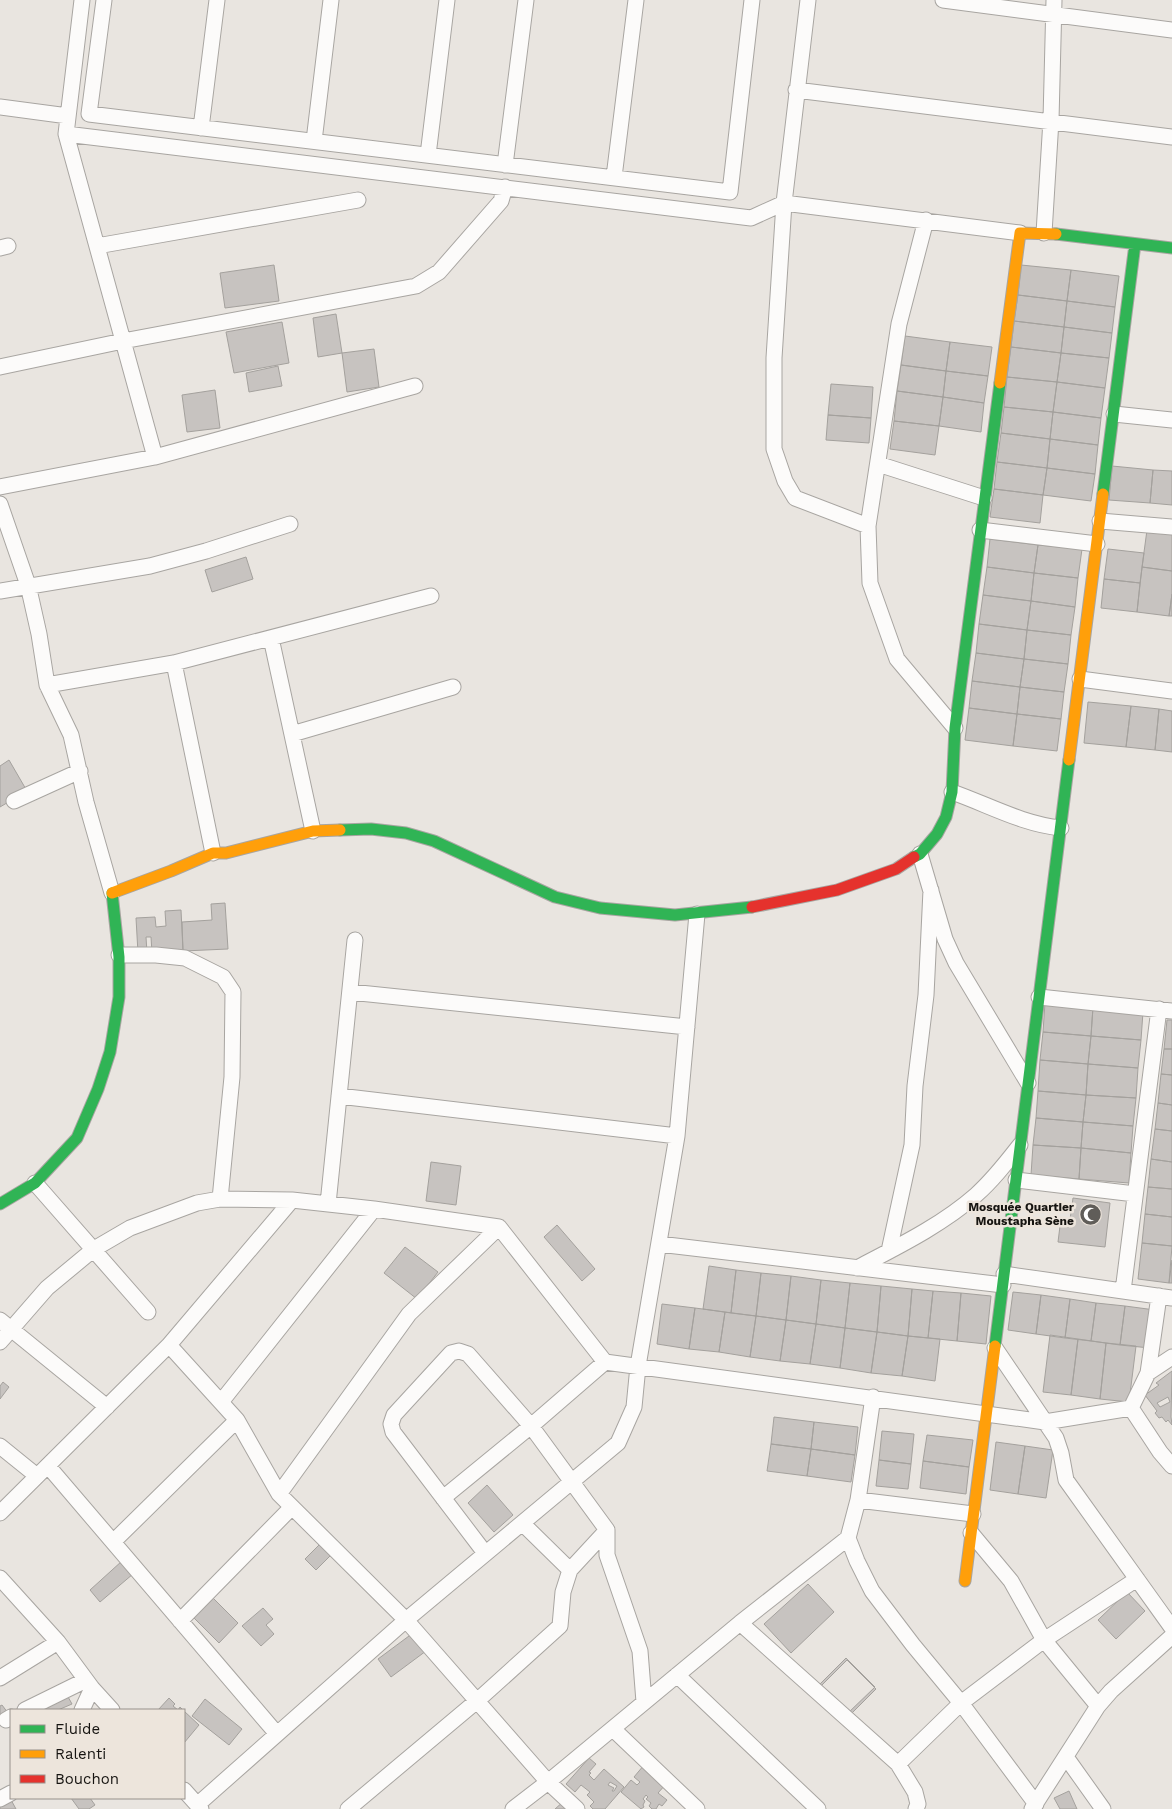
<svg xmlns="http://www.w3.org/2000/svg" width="1172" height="1809" font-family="'Work Sans',sans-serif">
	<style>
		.building { fill: #c7c3c0; stroke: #a4a19d; fill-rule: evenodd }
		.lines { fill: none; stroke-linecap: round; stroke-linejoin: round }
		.street-casing { stroke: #a8a5a1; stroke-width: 17 }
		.fast-casing { stroke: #a8a5a1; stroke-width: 13 }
		.slow-casing { stroke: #a8a5a1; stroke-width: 13 }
		.jam-casing { stroke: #a8a5a1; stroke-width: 13 }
		.street { stroke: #fcfbfa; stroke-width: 15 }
		.fast { stroke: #30b455; stroke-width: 11 }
		.slow { stroke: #ff9f0a; stroke-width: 11 }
		.jam { stroke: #e5322d; stroke-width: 11 }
		.labels { text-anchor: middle; stroke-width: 5; stroke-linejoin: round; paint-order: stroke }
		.poi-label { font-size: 12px; font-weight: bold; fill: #161411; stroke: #ede5dc; text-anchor: end }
	</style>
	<rect width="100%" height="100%" fill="#e9e5e0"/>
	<!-- building -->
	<path class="building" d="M274,265L279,301L225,308L220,273Z
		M1021,265L1071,270L1067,301L1018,295Z
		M1071,270L1119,276L1115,307L1067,301Z
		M1018,295L1067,301L1064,327L1014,321Z
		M1067,301L1115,307L1112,333L1064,327Z
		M336,314L342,353L318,357L313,318Z
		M1014,321L1064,327L1061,353L1011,347Z
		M282,322L289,363L234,373L226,332Z
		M1064,327L1112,333L1109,358L1061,353Z
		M905,336L950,342L946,371L901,365Z
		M950,342L992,347L988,376L946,371Z
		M1011,347L1061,353L1057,382L1007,377Z
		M374,349L379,387L347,392L342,353Z
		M1061,353L1109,358L1105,388L1057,382Z
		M901,365L946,371L943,397L897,391Z
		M278,366L282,386L249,392L246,373Z
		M946,371L988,376L984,403L943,397Z
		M1007,377L1057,382L1053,412L1004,407Z
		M1057,382L1105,388L1101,418L1053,412Z
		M831,384L873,387L871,418L828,415Z
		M215,390L220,428L187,432L182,395Z
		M897,391L943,397L939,426L894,421Z
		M943,397L984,403L981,432L939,426Z
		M1004,407L1053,412L1050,439L1001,433Z
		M1053,412L1101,418L1098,445L1050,439Z
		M828,415L871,418L869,443L826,440Z
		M894,421L939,426L935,455L890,449Z
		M1001,433L1050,439L1047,468L997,462Z
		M1050,439L1098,445L1095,474L1047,468Z
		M997,462L1047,468L1043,495L994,489Z
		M1112,466L1153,470L1150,503L1109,500Z
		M1047,468L1095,474L1091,501L1043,495Z
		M1153,470L1172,471V505L1150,503Z
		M994,489L1043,495L1040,523L990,517Z
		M1147,530L1172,533V571L1142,567Z
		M990,539L1038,545L1034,573L987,567Z
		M1038,545L1082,549L1078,578L1034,573Z
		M1108,549L1144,553L1140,583L1104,579Z
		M246,557L253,579L212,592L205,570Z
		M987,567L1034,573L1031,601L983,595Z
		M1142,567L1172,571V594L1169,616L1137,612Z
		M1034,573L1078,578L1075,607L1031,601Z
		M1104,579L1140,583L1137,612L1101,608Z
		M1172,594V616H1169Z
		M983,595L1031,601L1027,630L979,624Z
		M1031,601L1075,607L1071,635L1027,630Z
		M979,624L1027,630L1024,659L976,653Z
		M1027,630L1071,635L1068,664L1024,659Z
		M976,653L1024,659L1020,687L972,681Z
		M1024,659L1068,664L1064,692L1020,687Z
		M972,681L1020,687L1017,714L969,708Z
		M1020,687L1064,692L1061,719L1017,714Z
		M1088,702L1131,706L1126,747L1084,743Z
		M1131,706L1159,709L1155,750L1126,747Z
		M969,708L1017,714L1013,746L965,740Z
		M1159,709L1172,711V752L1155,750Z
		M1017,714L1061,719L1057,751L1013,746Z
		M9,760L27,791L0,807V766Z
		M225,903L228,949L183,951L182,922L212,920L211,904Z
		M181,910L183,951L152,953L151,937H146L147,953H138L136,918L155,917L156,927L166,926L165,911Z
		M1045,1003L1093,1007L1091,1036L1043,1032Z
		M1093,1007L1143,1012L1141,1040L1091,1036Z
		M1167,1020H1172V1049H1164Z
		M1043,1032L1091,1036L1088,1064L1040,1060Z
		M1091,1036L1141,1040L1138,1068L1088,1064Z
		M1164,1049H1172V1075L1161,1074Z
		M1040,1060L1088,1064L1086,1095L1038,1091Z
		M1088,1064L1138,1068L1136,1098L1086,1095Z
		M1161,1074L1172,1075V1105L1158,1103Z
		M1038,1091L1086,1095L1083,1122L1036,1118Z
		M1086,1095L1136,1098L1133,1126L1083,1122Z
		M1158,1103L1172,1105V1131L1155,1129Z
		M1036,1118L1083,1122L1081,1148L1033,1145Z
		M1083,1122L1133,1126L1131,1153L1081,1148Z
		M1155,1129L1172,1131V1162L1151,1159Z
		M1033,1145L1081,1148L1079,1179L1031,1175Z
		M1081,1148L1131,1153L1129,1183L1079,1179Z
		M1151,1159L1172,1162V1189L1148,1187Z
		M431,1162L461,1166L456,1205L426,1201Z
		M1148,1187L1172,1189V1217L1145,1214Z
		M1073,1198L1110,1203L1105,1247L1058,1242L1060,1226L1069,1227Z
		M1145,1214L1172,1217V1246L1142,1243Z
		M557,1225L595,1269L582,1281L544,1237Z
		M1142,1243L1172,1246L1169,1283L1138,1279Z
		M405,1247L438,1272L417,1299L384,1273Z
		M1172,1260V1283H1169Z
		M709,1266L736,1270L731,1313L703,1309Z
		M736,1270L761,1273L756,1316L731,1313Z
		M761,1273L791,1276L786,1320L756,1316Z
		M791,1276L821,1280L816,1324L786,1320Z
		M821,1280L850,1283L845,1328L816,1324Z
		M850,1283L881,1286L877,1332L845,1328Z
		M881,1286L912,1289L908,1336L877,1332Z
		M912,1289L933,1291L928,1338L908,1336Z
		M933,1291L961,1293L957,1341L928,1338Z
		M1013,1292L1041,1295L1036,1334L1008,1330Z
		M961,1293L991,1296L986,1344L957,1341Z
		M1041,1295L1070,1299L1065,1338L1036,1334Z
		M1070,1299L1096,1303L1091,1341L1065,1338Z
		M1096,1303L1125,1306L1120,1345L1091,1341Z
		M662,1304L695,1308L689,1349L657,1344Z
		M1125,1306L1155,1310L1150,1348L1120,1345Z
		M695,1308L725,1312L719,1352L689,1349Z
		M725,1312L756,1316L750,1357L719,1352Z
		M756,1316L786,1320L780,1361L750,1357Z
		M786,1320L816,1324L810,1364L780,1361Z
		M816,1324L845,1328L840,1368L810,1364Z
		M845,1328L877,1332L871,1373L840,1368Z
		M877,1332L908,1336L902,1376L871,1373Z
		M1050,1335L1078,1339L1071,1395L1043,1392Z
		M908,1336L940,1339L935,1381L902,1376Z
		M1078,1339L1106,1343L1100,1399L1071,1395Z
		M1106,1343L1136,1346L1129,1402L1100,1399Z
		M1172,1371L1171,1417L1172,1425L1168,1420L1166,1422L1162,1417L1159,1418L1155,1413L1157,1411L1145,1395L1159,1385L1156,1383ZM1168,1397L1170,1402L1160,1407L1157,1403Z
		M3,1382L9,1387L0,1399V1386Z
		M774,1417L814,1422L811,1449L771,1444Z
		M814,1422L858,1427L855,1455L811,1449Z
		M882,1431L914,1434L911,1464L879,1460Z
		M927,1435L973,1440L969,1467L923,1461Z
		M996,1442L1025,1446L1018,1494L990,1490Z
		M771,1444L811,1449L807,1476L767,1471Z
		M1025,1446L1053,1450L1046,1498L1018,1494Z
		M811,1449L855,1455L851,1482L807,1476Z
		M879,1460L911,1464L908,1489L876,1486Z
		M923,1461L969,1467L966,1494L920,1488Z
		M487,1485L513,1515L494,1532L468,1503Z
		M322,1542L333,1553L316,1570L305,1559Z
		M122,1561L133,1574L100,1602L90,1590Z
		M808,1584L834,1612L791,1653L764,1624Z
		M1127,1592L1145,1611L1116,1639L1098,1620Z
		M213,1598L238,1623L219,1643L194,1618Z
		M263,1608L273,1619L266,1625L274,1634L261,1646L242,1626Z
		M413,1633L426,1651L391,1677L378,1659Z
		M846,1658L875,1687L847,1714L819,1685Z
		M847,1660L876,1689L849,1716L820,1687Z
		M67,1695L72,1704L58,1710H40Z
		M169,1698L175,1704L173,1706L178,1710L180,1707L183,1710H158Z
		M205,1699L242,1729L229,1745L192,1716Z
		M2,1705L8,1713L0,1719V1706Z
		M184,1711L199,1725L184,1743Z
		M589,1758L596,1764L589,1772L591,1773L589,1775L594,1780L604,1769L624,1787L605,1809H593L590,1806L594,1802L587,1795L590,1792L581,1785L575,1792L566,1784ZM610,1782L617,1786L614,1791H612L614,1788L608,1785Z
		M644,1765L666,1784L658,1793L667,1800L662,1806L659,1804L656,1809H652L649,1806L651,1803L646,1799L648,1797L646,1795L643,1799L645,1801L643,1805L644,1807L641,1809L621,1792L631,1780L637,1785L640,1782L634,1777Z
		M1069,1791L1077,1809H1060L1054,1798Z
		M10,1798L16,1809H0V1803Z
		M71,1798H90L95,1805L89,1809H79Z
		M564,1801L571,1809H555Z"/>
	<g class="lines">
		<defs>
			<path id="street" d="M82,0L66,134L155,457
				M104,0L89,114L730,192L752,0
				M808,0L784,203L774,358V449L785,481L795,498L868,526L870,583L897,659L955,728
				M943,0L1172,30
				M796,90L1172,137
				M0,107L68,116
				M201,128L217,0
				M66,134L751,218L784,203L1020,233
				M314,141L331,0
				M428,155L447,0
				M505,165L526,0
				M614,177L636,0
				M1044,233L1051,120L1054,0
				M97,246L358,200
				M0,248L8,246
				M0,367L123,341L416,286L439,272L501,201L505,187
				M1114,414L1172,420
				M878,464L984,498
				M0,487L155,457L415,386
				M0,504L28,585L39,634L47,685L71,735L86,802L112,893
				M1100,521L1172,527
				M868,526L899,324L926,220
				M980,530L1097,544
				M0,591L150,566L206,551L290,524
				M271,638L313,831
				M174,663L213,853
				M1080,679L1172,691
				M47,685L174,663L431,596
				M292,734L453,687
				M952,792C989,805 1022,824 1061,828
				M14,801L80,771
				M920,854L945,939L956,963L1028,1083
				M119,955H156L185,958L223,977L233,992L232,1077L220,1199
				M350,992L687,1027
				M1039,997L1172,1011
				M339,1096L677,1136
				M1016,1180L1135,1194
				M35,1183L148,1312
				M328,1204L355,940
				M659,1244L1003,1285
				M889,1251L912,1145L915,1086L926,995L931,890
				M857,1268C897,1247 942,1225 976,1195C993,1180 1006,1163 1020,1145
				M1004,1274L1172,1298
				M1123,1291L1159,1009
				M0,1320L107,1407
				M0,1342L47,1288L94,1249L130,1228L197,1203L220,1199L292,1200L374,1209L499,1227L605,1362L1045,1422L1131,1408
				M169,1345L237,1420L279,1494L406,1620L548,1782L577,1809
				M995,1348L1056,1438L1061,1453L1066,1480L1172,1628
				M1148,1373L1172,1357
				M873,1397L858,1500L848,1538L857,1561L872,1591L913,1645L961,1703L898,1764
				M221,1402L374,1209
				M1131,1408L1148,1373L1159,1296
				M1131,1408L1160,1452L1172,1466
				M0,1446L37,1476
				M48,1466L277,1734
				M279,1494L409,1314L499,1227
				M443,1498L531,1426L605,1362
				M858,1500L973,1514
				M0,1513L169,1345L292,1200
				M522,1523L570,1570
				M971,1533L1011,1581L1044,1640L961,1703L1036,1804
				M113,1542L237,1420
				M485,1553L393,1432L391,1424L394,1415L451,1353L459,1351L468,1354L531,1426L607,1530V1555L640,1651L644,1702
				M0,1578L58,1642L92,1688L112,1710
				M180,1621L292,1507
				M740,1623L898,1764L915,1792L918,1804L916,1809
				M677,1675L818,1809
				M0,1678L58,1642
				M1098,1706L1044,1640L1137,1579
				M25,1710L86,1680
				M82,1710L92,1688
				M6,1720L11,1717
				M613,1729L697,1809
				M1066,1757L1103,1809
				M184,1790L201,1809
				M0,1799L11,1793
				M197,1805L406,1620L618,1443L634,1407L638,1366L677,1136L697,914
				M348,1809L478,1700L560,1626L563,1592L570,1570L607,1530
				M513,1809L548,1782L740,1623L848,1538
				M1032,1809L1098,1706L1111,1691L1172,1636"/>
			<path id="fast" d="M1056,234L1172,248
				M1103,494L1135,244
				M340,830L371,829L406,833L434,841L555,897L600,908L675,915L752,907
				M914,857L920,854L937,834L946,817L952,792L955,728L1000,383
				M0,1204L35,1183L77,1138L98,1089L110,1052L119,997V957L112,893
				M995,1346L1069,760"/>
			<path id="slow" d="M1000,383L1020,233L1056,234
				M1069,760L1103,494
				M112,893L171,871L213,853H226L313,831L340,830
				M965,1581L995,1346"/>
			<path id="jam" d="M752,907L837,890L896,869L914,857"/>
		</defs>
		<!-- street casing -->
		<use href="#street" class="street-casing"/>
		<!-- fast casing -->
		<use href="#fast" class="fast-casing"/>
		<!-- slow casing -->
		<use href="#slow" class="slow-casing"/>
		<!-- jam casing -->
		<use href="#jam" class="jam-casing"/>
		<!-- street -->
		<use href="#street" class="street"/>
		<!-- fast -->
		<use href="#fast" class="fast"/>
		<!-- slow -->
		<use href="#slow" class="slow"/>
		<!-- jam -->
		<use href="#jam" class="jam"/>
	</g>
	<!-- icons -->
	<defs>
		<symbol id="mosque-disc" viewBox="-11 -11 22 22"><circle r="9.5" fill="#605d59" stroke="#ede5dc"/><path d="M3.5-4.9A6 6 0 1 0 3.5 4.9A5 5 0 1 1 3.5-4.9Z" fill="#fff"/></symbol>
	</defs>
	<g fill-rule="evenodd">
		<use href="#mosque-disc" x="1078" y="1202" width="25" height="25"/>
	</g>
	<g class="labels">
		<!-- poi labels -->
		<g class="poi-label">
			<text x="1074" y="1211">Mosquée Quartier<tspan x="1074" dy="14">Moustapha Sène</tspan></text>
		</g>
	</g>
	<!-- legend -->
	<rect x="10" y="1709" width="175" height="90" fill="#ede5dc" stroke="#97918b"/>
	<rect x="20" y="1725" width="25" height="8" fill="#30b455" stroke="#97918b"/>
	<text x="55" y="1734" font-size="15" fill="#161411">Fluide</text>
	<rect x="20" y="1750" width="25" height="8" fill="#ff9f0a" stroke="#97918b"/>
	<text x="55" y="1759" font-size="15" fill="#161411">Ralenti</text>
	<rect x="20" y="1775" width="25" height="8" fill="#e5322d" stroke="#97918b"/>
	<text x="55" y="1784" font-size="15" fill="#161411">Bouchon</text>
</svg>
